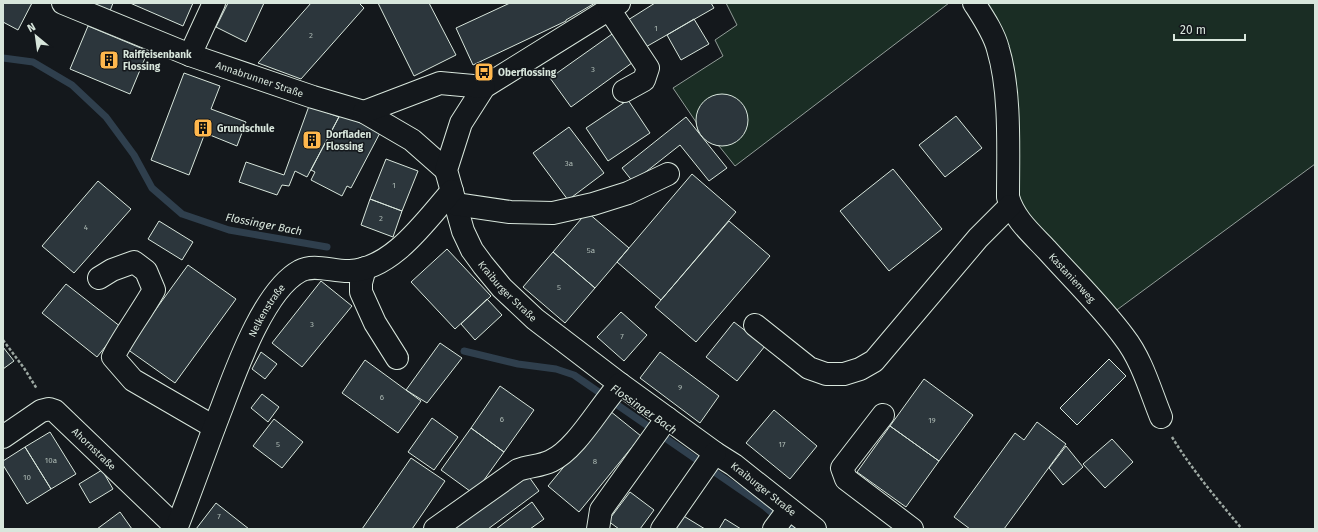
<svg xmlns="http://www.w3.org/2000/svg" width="1318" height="532" font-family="'Fira Sans',sans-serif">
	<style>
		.green { fill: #1a2d24; stroke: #939e99 }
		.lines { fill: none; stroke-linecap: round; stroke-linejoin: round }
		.stream { stroke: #2f3f4d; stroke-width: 7 }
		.building { fill: #2c363c; stroke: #d8e6dc }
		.minor-casing { stroke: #d8e6dc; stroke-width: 24 }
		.path { stroke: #9da8a2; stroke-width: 2.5; stroke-dasharray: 3 2; stroke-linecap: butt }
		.minor { stroke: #14181c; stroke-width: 22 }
		.labels { text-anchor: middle; stroke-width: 3; stroke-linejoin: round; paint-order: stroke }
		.number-label { font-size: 8px; fill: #adbab4 }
		.poi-label { font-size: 10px; font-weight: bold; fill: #d8e6dc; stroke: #14181c; text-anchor: start }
		.street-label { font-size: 10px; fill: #d8e6dc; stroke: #14181c }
		.water-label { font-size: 11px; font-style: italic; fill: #d8e6dc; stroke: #14181c }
	</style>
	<rect width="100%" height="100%" fill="#14181c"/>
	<!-- green -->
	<path class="green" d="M726,3H949L735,166L719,146L711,143L703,138L698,131L696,122L673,88L723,56L715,40L737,25Z
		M981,3H1315V164L1114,312L1018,208Z"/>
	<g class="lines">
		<!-- stream -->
		<path class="stream" d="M3,58L33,62L72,85L106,117L134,155L152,188L182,214L229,230L327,247
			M464,351L518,364L556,369L574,375L764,506L791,529"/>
	</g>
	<!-- building -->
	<path class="building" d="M3,3H32L18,30L3,22Z
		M91,3H113L110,11Z
		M130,3H193L183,26Z
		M228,3H264L246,42L216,27Z
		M311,3H359L364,8L301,79L258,63Z
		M378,3H429L456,55L414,76Z
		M510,3H595L566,20V21L473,65L456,28Z
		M655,3H711L714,8L644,48L628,20Z
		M694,19L709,44L681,60L667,35Z
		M88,26L148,51L130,94L70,69Z
		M615,32L636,60L571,107L550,78Z
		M184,73L220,86L211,109L246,122L237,146L205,133L189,175L151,160Z
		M696 120a26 26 0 1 1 52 0a26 26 0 1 1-52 0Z
		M628,100L650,133L608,161L586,128Z
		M309,106L339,117L307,177L295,171L289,186L282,185L277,195L239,182L246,162L284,175Z
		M342,111L381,131L351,188L347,186L342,196L311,180L315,172L311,170Z
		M956,116L982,148L945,177L919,145Z
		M686,117L727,168L709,181L680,145L633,182L622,168Z
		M569,127L604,173L568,200L533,153Z
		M386,159L418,171L402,211L370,199Z
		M893,169L942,229L889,271L840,211Z
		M692,174L736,212L661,300L617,262Z
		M98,181L131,209L74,273L42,246Z
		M370,199L402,211L393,237L361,225Z
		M587,212L629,248L595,288L553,252Z
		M159,221L193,242L182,260L148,239Z
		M729,221L770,256L696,342L655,307Z
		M447,249L491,296L455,329L411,282Z
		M553,252L595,288L565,323L523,287Z
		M188,265L236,299L175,383L127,349Z
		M321,281L352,306L302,367L272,343Z
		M66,284L121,327L97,357L42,313Z
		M487,299L502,315L475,340L461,324Z
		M621,312L647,335L624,361L597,337Z
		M734,322L765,346L737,381L706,357Z
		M440,343L462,358L427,403L406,390Z
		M3,347L14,361L3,369Z
		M261,352L277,364L265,379L252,369Z
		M660,352L719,396L700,423L640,378Z
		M1109,359L1126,376L1077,425L1060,408Z
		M365,360L421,401L398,433L342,393Z
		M924,379L973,415L939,461L890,426Z
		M500,386L534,410L504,452L471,428Z
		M262,394L279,407L268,422L251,408Z
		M774,410L817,446L790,479L746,443Z
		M610,411L641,436L579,512L548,486Z
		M432,418L458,437L434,470L408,452Z
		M274,419L303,442L282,468L253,446Z
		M1037,422L1066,444L1004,529H970L954,517L1015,433L1024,440Z
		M890,426L939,461L906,507L857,472Z
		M471,428L504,452L474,494L441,470Z
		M50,432L76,474L51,489L25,447Z
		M1112,439L1133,462L1105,488L1083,464Z
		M1066,446L1083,467L1063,485L1049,468Z
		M25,447L51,489L27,504L3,465V461Z
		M411,458L445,481L412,529H362Z
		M102,470L113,489L90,503L79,484Z
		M527,474L539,491L488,529H453Z
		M630,492L654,510L640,529H619L608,521Z
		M532,502L544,519L530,529H496Z
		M216,503L249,529H196Z
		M120,512L132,529H97Z
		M677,512L705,529H667Z
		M725,519L741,529H719Z"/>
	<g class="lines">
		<defs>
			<g id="minor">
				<path id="s1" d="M63,3L190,55L313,97L364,112L412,140L446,170"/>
				<path id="s2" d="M619,3L484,87L461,123L446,170L463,231L472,250L483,265L502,288L535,319L620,384L715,453L734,465L815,529"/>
				<path id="s3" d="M974,3C983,17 994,33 998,49C1011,92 1008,151 1008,197C1014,219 1032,234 1047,250C1073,279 1101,306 1124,337C1142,360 1150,390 1161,417"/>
				<path d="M609,9L648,68L644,80L624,91"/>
				<path d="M190,55L214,3"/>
				<path d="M364,112L440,83L484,87"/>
				<path d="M455,204L510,212L553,213L593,204L628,193L668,174"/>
				<path d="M365,268L361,283V292L375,323L397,358"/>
				<path d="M99,278L112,270L134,262L146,271L154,290C141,313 125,334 113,357L133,380L214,427"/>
				<path d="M755,325L809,368L826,374H844L860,369L874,361L978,238L1010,206"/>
				<path d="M883,415L842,468L846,479L912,529"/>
				<path id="s4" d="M3,437L41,411L49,409L55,411L176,527"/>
				<path id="s5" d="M176,529C192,489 206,448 222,407C236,370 264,290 300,271C314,263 334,272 350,271C393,269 426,220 452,191"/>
				<path d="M435,529L518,470C529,466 541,466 551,461C577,449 600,405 620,384"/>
				<path d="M598,529L601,510L667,418"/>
				<path d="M662,529L715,453"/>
				<path d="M774,529L789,509"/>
			</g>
		</defs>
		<!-- minor casing -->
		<use href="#minor" class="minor-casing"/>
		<!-- path -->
		<path class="path" d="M3,340L24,368L37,389
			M1172,437C1192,470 1217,499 1242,529"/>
		<!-- minor -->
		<use href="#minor" class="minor"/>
	</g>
	<!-- icons -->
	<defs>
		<symbol id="building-square" viewBox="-11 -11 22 22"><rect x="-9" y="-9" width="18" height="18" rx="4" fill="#ffb74d" stroke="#14181c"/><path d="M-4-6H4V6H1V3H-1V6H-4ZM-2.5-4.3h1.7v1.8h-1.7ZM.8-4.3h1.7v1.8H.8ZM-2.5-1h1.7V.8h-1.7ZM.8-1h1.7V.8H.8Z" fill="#111"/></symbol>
		<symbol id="bus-square" viewBox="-11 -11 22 22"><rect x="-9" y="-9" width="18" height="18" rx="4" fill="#ffb74d" stroke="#14181c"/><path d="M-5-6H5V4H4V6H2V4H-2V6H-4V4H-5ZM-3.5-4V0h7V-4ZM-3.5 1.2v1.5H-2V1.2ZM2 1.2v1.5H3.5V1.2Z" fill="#111"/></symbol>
	</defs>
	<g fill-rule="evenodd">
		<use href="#building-square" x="98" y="49" width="22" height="22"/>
		<use href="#bus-square" x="473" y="61" width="22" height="22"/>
		<use href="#building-square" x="192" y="117" width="22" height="22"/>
		<use href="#building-square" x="301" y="129" width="22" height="22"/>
	</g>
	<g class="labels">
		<!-- number labels -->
		<g class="number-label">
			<text x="656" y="31">1</text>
			<text x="311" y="38">2</text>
			<text x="593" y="72">3</text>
			<text x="569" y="166">3a</text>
			<text x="394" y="188">1</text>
			<text x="381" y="221">2</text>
			<text x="86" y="230">4</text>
			<text x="591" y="253">5a</text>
			<text x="559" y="290">5</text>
			<text x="312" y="327">3</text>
			<text x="622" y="339">7</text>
			<text x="680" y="390">9</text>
			<text x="382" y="400">6</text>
			<text x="502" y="422">6</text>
			<text x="932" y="423">19</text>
			<text x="278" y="447">5</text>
			<text x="782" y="447">17</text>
			<text x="51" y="463">10a</text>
			<text x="595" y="464">8</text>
			<text x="27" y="480">10</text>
			<text x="219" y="519">7</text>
		</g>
		<!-- poi labels -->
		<g class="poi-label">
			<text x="123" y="58">Raiffeisenbank<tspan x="123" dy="12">Flossing</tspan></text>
			<text x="498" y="76">Oberflossing</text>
			<text x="217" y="132">Grundschule</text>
			<text x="326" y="138">Dorfladen<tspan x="326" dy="12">Flossing</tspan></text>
		</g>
		<!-- street labels -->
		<g class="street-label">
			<text dy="4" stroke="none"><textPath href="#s1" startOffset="211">Annabrunner Straße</textPath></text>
			<text dy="4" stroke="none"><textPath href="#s3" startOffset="305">Kastanienweg</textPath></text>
			<text dy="4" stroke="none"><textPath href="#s2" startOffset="390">Kraiburger Straße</textPath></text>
			<text dy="4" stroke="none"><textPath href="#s5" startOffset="237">Nelkenstraße</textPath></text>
			<text dy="4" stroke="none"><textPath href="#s4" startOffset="115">Ahornstraße</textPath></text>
			<text dy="4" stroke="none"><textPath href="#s2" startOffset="714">Kraiburger Straße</textPath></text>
		</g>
		<!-- water labels -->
		<g class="water-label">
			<text transform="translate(264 224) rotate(11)" y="4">Flossinger Bach</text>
			<text transform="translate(644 409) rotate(35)" y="4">Flossinger Bach</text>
		</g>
	</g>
	<!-- border -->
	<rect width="1318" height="532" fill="none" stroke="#d8e6dc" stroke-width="8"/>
	<!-- north arrow -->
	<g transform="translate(36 36) rotate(331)" stroke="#14181c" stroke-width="3" paint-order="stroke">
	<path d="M0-3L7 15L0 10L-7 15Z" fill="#d8e6dc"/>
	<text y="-6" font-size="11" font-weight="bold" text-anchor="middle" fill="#d8e6dc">N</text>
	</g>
	<!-- scale -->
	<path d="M1174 34v6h71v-6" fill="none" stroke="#d8e6dc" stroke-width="2"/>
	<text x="1180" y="34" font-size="12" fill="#d8e6dc" stroke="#14181c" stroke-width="3" paint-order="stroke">20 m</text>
</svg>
